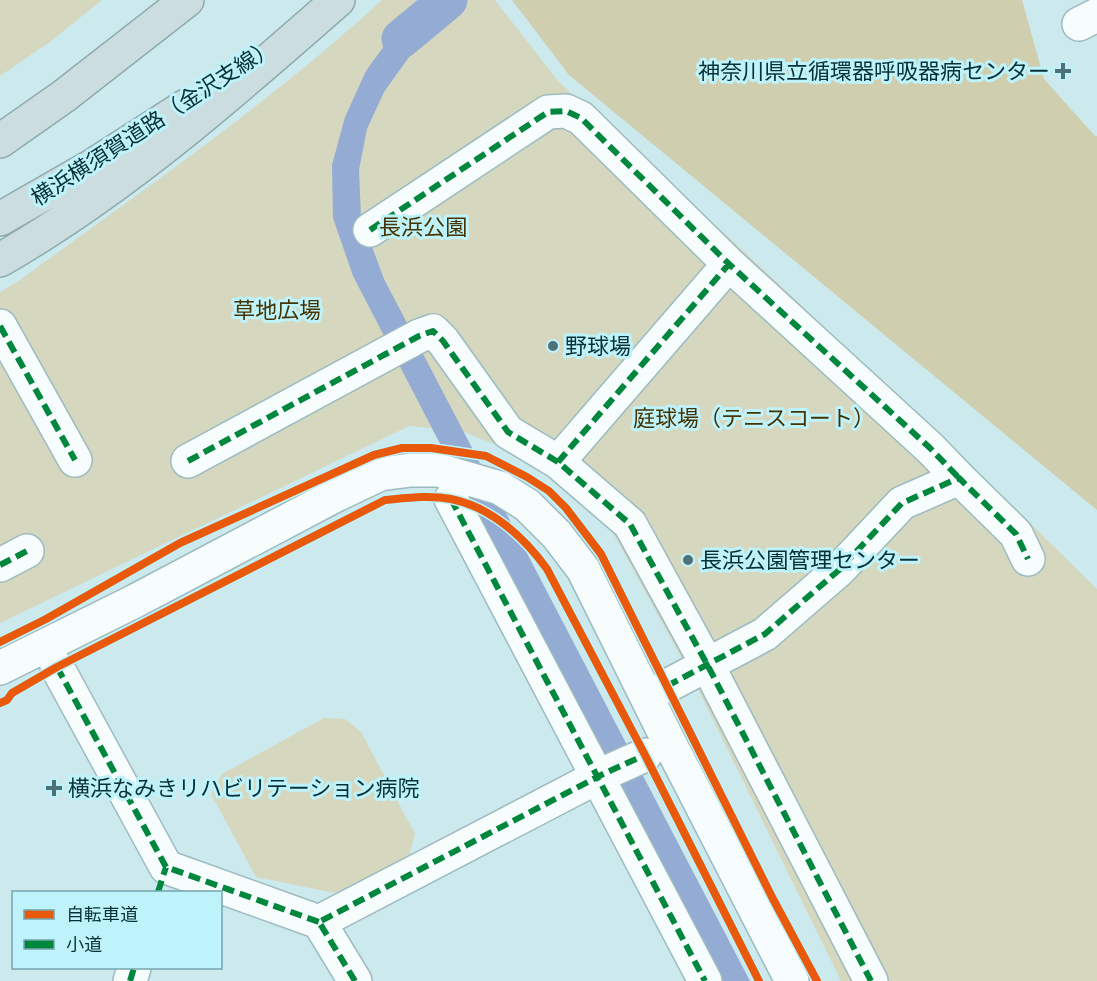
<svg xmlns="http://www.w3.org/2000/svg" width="1097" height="981" font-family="'Titillium Web','Noto Sans JP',sans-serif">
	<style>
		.green { fill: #d5d7bf }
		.forest { fill: #cfceae }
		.water { fill: #94abd3 }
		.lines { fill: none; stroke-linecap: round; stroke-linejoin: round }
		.river { stroke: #94abd3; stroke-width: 39 }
		.minor-casing { stroke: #9cbbc0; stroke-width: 36 }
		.highway-casing { stroke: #8eabaf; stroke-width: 36 }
		.minor { stroke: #f7fcfc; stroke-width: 33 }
		.highway { stroke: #ccdde0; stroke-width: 33 }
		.quiet { stroke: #00873e; stroke-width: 6; stroke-dasharray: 12 6; stroke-linecap: butt }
		.cycleway-casing { stroke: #bff3fb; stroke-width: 11 }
		.cycleway { stroke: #e8590c; stroke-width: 8 }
		.poi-dot { fill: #4d7177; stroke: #bff3fb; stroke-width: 2 }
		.labels { text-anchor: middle; stroke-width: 6; stroke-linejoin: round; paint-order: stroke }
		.poi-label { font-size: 22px; fill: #083137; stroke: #bff3fb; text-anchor: start }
		.street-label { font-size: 22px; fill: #083137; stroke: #bff3fb }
		.park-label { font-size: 22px; fill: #453300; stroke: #bff3fb }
	</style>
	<rect width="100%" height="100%" fill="#cce9ee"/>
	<!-- green -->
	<path class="green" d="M0,0H102L51,41L0,76Z
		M382,0H495L558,81L738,246L973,467L1097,589V981H841L694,681L613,533L592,508L548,471L494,444L462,431L409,426L0,623V292L20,280C143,190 270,103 382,0Z
		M324,718L345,719L361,732L415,834L409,856L335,893L256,877L211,794L222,774Z"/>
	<!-- forest -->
	<path class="forest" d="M512,0H1022L1044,79L1095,136H1097V510L569,75Z"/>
	<!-- water -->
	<path class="water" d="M433,0H440L454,20L414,50L384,92L367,129L359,170L361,217L384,279L750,981H719L353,276L333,218L332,165L345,117L366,71L395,31Z"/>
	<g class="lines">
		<!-- river -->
		<path class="river" d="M401,39L448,0"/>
		<defs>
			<path id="minor" d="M1079,24L1097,15
				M370,230L548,112L566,111L581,118L729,264L930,448L959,478
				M0,326L75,460
				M188,461L419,336L433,331L443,341L508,432L558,462L630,524L708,666L871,981
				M558,462L729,264
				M451,499L705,981
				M0,565L27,551
				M57,667L166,867L319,922
				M0,668L135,601L336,495L380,474L411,470H438L500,488L527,505L557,535L583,569L669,742L792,981
				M667,686L765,634L839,570L902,503L959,478L1016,534L1028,559
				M130,981L134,968
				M355,981L319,922L605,773L645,755"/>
			<path id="highway" d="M0,141L64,96L187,0
				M0,219L94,165L186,106
				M0,260C123,189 231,94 338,0"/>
		</defs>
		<!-- minor casing -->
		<use href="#minor" class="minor-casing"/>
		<!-- highway casing -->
		<use href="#highway" class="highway-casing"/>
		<!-- minor -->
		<use href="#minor" class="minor"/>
		<!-- highway -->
		<use href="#highway" class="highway"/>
		<!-- quiet -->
		<path class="quiet" d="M370,230L548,112L566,111L581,118L729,264L930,448L959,478
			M0,326L75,460
			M188,461L419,336L433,331L443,341L508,432L558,462L630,524L708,666L871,981
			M558,462L729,264
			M451,499L705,981
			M0,565L27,551
			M57,667L166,867L319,922
			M667,686L765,634L839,570L902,503L959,478L1016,534L1028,559
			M158,892L166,867
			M130,981L134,968
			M355,981L319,922L605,773L645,755"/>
		<defs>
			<path id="cycleway" d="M0,642L46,619L180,543L374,455L402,448H431L486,456L527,477L549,491L566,508L601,554L773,899L817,981
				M0,703L7,700L12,693L57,667L385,500C407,498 429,495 451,499C491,507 524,537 547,569L645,755L759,981"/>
		</defs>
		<!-- cycleway casing -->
		<use href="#cycleway" class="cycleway-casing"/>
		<!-- cycleway -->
		<use href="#cycleway" class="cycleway"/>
	</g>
	<!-- markers -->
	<g class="poi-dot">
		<path d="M1060 62h6v6h6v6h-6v6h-6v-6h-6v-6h6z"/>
		<circle cx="553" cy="346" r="6"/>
		<circle cx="688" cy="560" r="6"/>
		<path d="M51 779h6v6h6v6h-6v6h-6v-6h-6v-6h6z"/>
	</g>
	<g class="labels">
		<!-- poi labels -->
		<g class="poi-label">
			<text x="1050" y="79" text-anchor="end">神奈川県立循環器呼吸器病センター</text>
			<text x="565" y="354">野球場</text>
			<text x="700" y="568">長浜公園管理センター</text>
			<text x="68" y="796">横浜なみきリハビリテーション病院</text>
		</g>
		<!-- street labels -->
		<g class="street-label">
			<text transform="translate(153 122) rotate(-33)" y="8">横浜横須賀道路（金沢支線）</text>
		</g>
		<!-- park labels -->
		<g class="park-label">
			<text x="423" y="235">長浜公園</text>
			<text x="277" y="318">草地広場</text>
			<text x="754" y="426">庭球場（テニスコート）</text>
		</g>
	</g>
	<!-- legend -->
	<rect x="12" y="891" width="210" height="78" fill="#bff3fb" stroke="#76a5ad" stroke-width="1.5"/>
	<rect x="24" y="910" width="30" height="9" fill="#e8590c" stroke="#76a5ad" stroke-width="1.5"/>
	<text x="66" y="921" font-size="18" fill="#083137">自転車道</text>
	<rect x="24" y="940" width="30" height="9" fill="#00873e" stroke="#76a5ad" stroke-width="1.5"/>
	<text x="66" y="951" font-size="18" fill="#083137">小道</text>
</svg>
